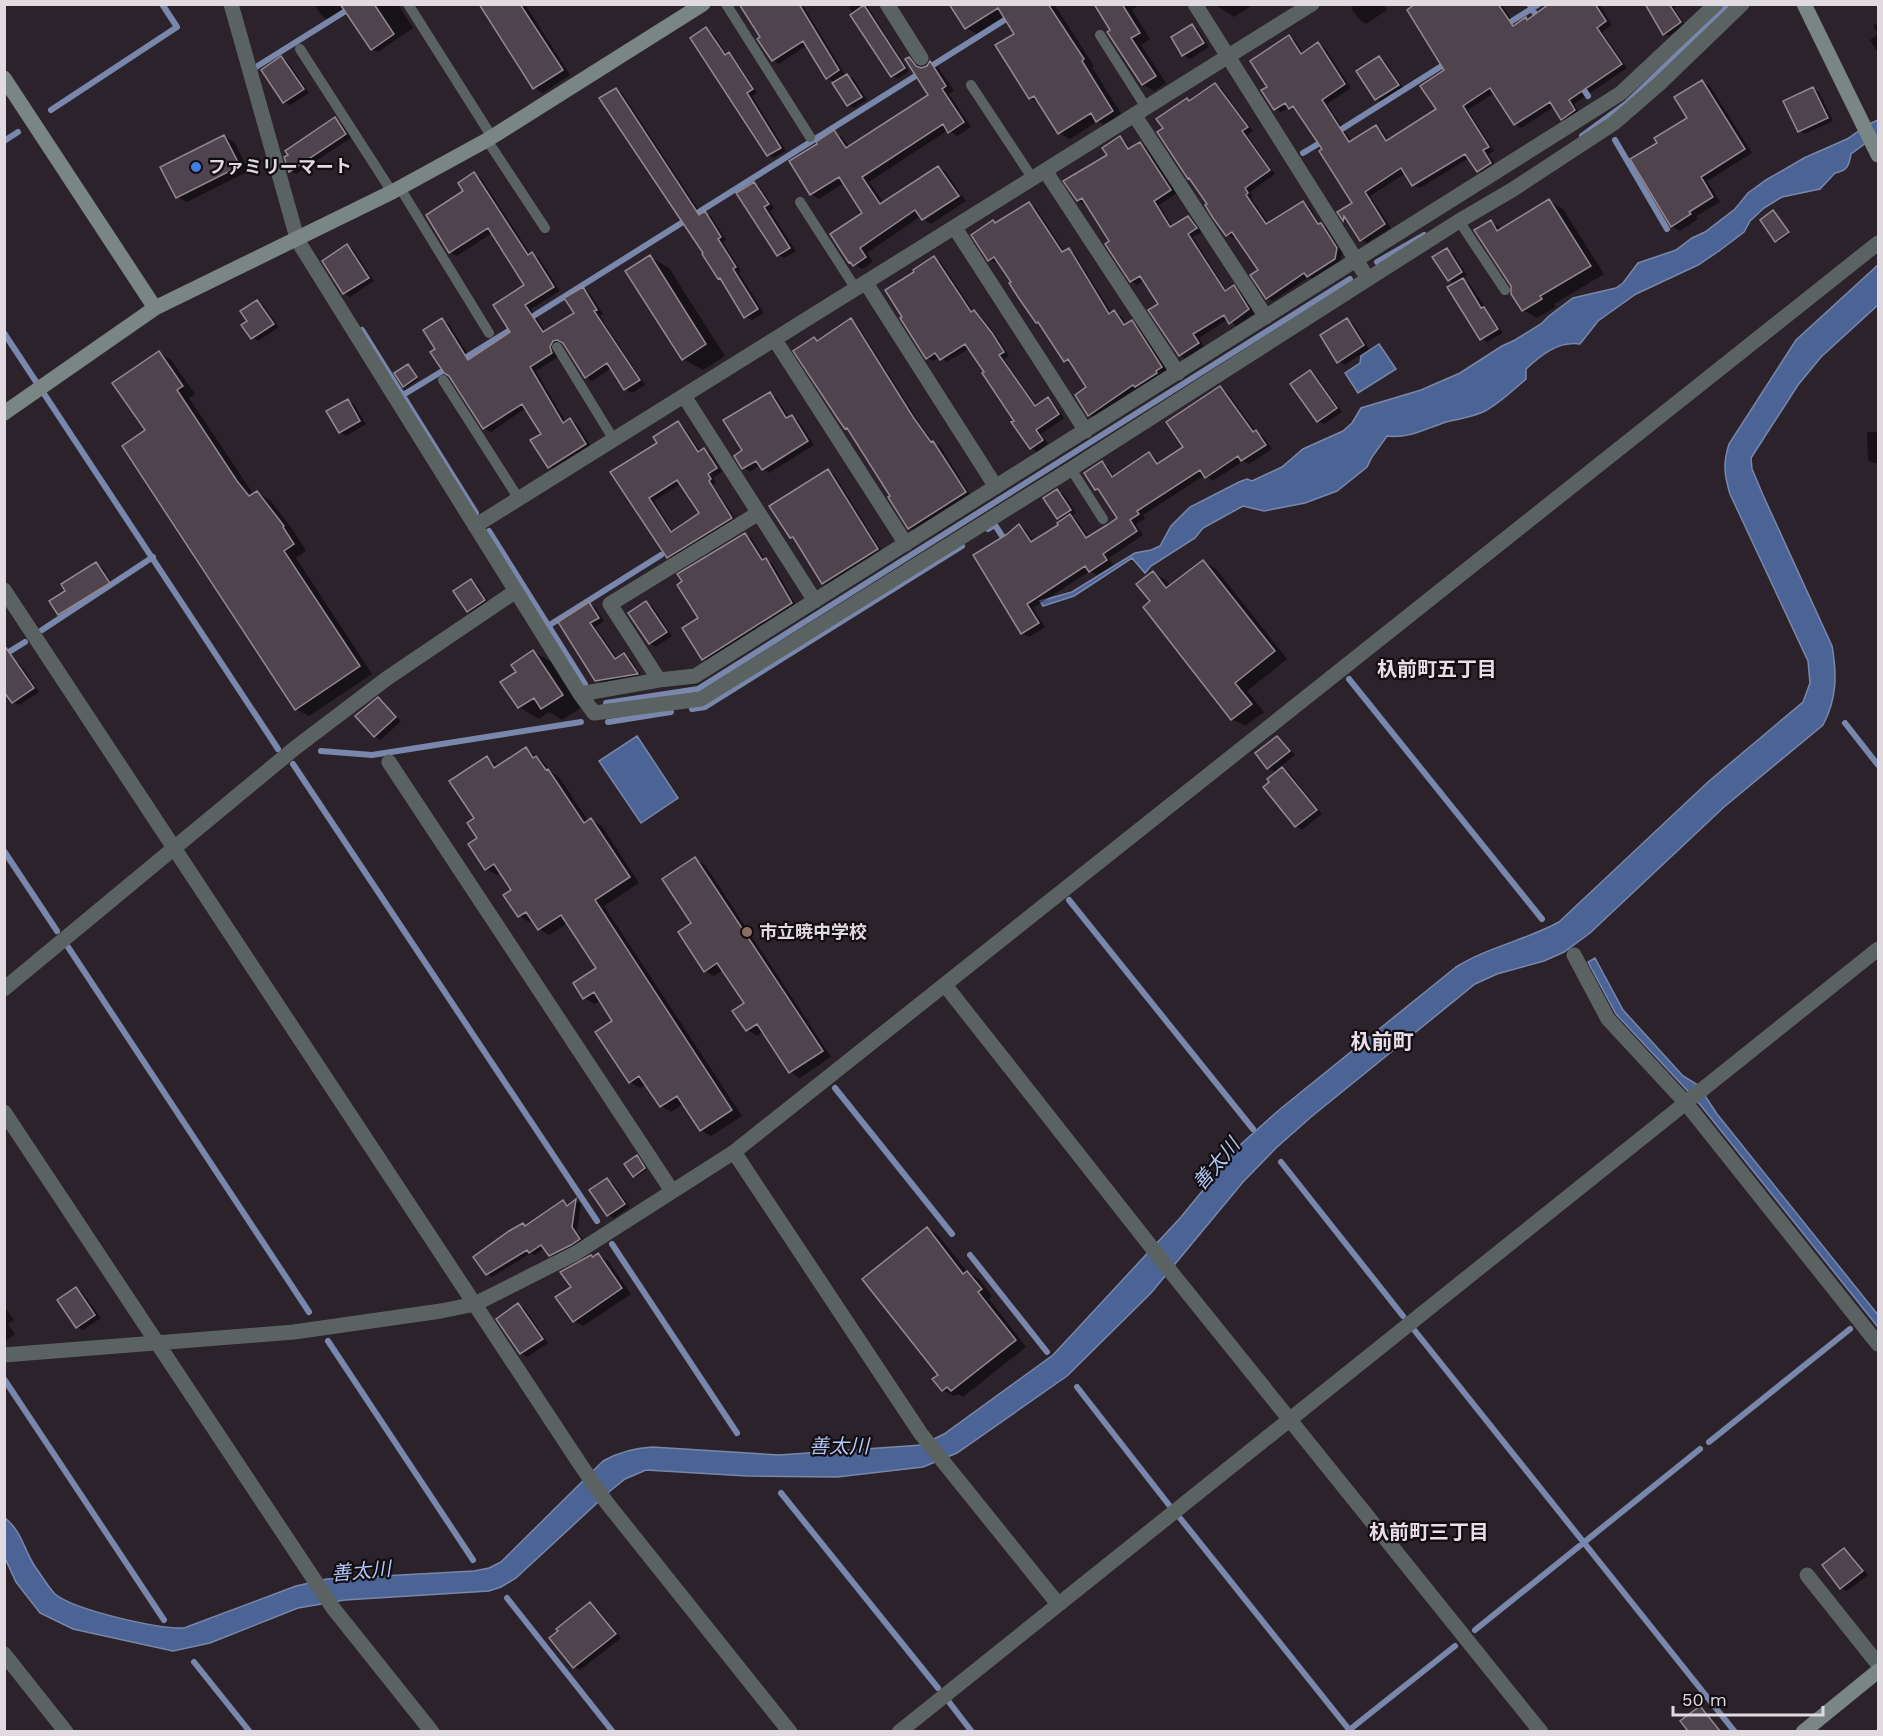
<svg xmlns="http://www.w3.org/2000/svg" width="1883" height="1736" font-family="'Work Sans','Noto Sans JP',sans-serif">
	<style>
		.water { fill: #4c6395; stroke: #7987ac; stroke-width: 1.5 }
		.shadow { fill: #0007; fill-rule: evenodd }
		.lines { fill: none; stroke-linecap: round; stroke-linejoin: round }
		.stream { stroke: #7987ac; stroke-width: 6 }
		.building { fill: #4f434e; stroke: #948893; stroke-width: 1.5; fill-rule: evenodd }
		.lane { stroke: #5b6362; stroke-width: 10 }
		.street { stroke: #5b6362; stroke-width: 15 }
		.secondary { stroke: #798683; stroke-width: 15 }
		.shop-dot { fill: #3f7fe0; stroke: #120d11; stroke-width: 2 }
		.education-dot { fill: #8d6e63; stroke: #120d11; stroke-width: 2 }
		.labels { text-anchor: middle; stroke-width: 4.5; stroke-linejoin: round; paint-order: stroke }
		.poi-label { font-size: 18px; font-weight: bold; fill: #e1dae1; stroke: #120d11; text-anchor: start }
		.neighbourhood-label { font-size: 20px; font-weight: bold; fill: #eadde9; stroke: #120d11 }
		.water-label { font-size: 20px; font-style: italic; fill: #b1c7f5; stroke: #120d11 }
		.quarter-label { font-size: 21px; font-weight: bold; fill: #eadde9; stroke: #120d11 }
	</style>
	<rect width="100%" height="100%" fill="#2c222b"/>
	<!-- water -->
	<path class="water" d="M1878,120V134L1851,154C1849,165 1848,171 1835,173L1820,189L1782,197L1764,208L1750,221L1744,232L1719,251L1698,265L1636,294L1598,321L1580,344C1558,341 1541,355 1526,369V379C1513,390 1500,403 1485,411C1473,417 1463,418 1450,421C1428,427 1411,439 1387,436L1372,457L1367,467L1337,491L1305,503L1264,511L1243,506L1203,528L1195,538L1151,566L1145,573L1132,558L1074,596L1043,606L1040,601L1072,592L1135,553L1151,550L1160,546L1171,526L1190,507L1239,482L1247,479L1252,481L1282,467L1303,449L1343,431L1352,423L1361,408L1421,390L1460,373L1502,346L1515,340L1541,324L1549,316L1573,298L1616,288L1623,283L1638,263L1676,250L1692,238L1705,232L1735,209L1748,193L1766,180L1804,158L1847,139L1869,124Z
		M1878,265V305L1821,357L1798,385L1751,458L1752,469L1763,495L1832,646C1837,674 1837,699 1823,725L1724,807L1590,933L1564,952L1544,961L1497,974L1475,984L1311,1117L1276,1148L1243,1182L1151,1293L1067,1376L957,1453L923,1467L837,1477L747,1476L646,1470L625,1479L610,1491L516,1578L501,1587L489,1591L345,1600L298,1608L210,1643L173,1651L73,1629L40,1613L16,1582L5,1558V1518C22,1531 24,1551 36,1568C42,1576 48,1587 55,1594C74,1610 158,1629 184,1628L296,1586L327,1579L474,1571L489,1568L501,1562L603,1461C619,1452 633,1448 652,1447L779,1455L922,1445L944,1434L1053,1355L1181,1217L1240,1145L1279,1110L1456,967C1488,947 1526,940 1559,922L1708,782L1803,702L1810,683L1808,661L1730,494C1724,474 1723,463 1729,444L1796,340Z
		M1379,344L1396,369L1358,393L1345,373L1360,363L1361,356Z
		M637,736L678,798L641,823L599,761Z
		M1595,958L1623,1010L1683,1076L1698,1085L1717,1114L1878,1315V1327L1698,1102L1616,1014L1588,962Z"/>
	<!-- shadow -->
	<path class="shadow" d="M314,4H344L346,7L328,20L322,16Z
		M368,4H398L413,28L378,52L372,49Z
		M481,4H525L570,75L543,93L534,88Z
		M748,4H802L846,76L847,75L854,79L867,100L854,108L848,105L836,83L827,77L807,45L779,64L773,60Z
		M847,4H866L909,71L898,79L892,76Z
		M951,4H1054L1094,66L1092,67L1123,117L1108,127L1098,121L1070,139L1059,133L1040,104L1030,98L997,46L1016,34L1005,16L977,34L966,28Z
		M1096,4H1140L1132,10L1150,39L1141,45L1166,83L1154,91L1143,84Z
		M1214,4H1254L1234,17Z
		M1357,4H1383L1387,10L1366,24L1360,20L1351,8Z
		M1418,4H1501L1516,26L1526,19L1528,21L1552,4H1599L1612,25L1602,32L1627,68L1574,104L1580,114L1568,122L1562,118L1554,107L1521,128L1515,124L1494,93L1468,110L1494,151L1489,154L1496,167L1484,175L1478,171L1469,158L1420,188L1413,185L1406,173L1370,196L1391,228L1367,243L1361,240L1350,223L1344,219L1340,213L1354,203L1324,150L1298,111L1289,107L1281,112L1275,108L1269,87L1289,37L1295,40L1304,54L1318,44L1325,48L1351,88L1327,104L1352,142L1376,126L1382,130L1389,141L1438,109L1446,70Z
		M1646,4H1675L1676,7L1674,8L1685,25L1669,36L1664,33Z
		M1878,22V34L1873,26Z
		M1192,26L1198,29L1209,47L1190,59L1183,55L1173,37Z
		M706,29L712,32L727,55L734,57L757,93L752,96L786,151L773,158L768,155Z
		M1878,34V53L1870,40Z
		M282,58L288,62L309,93L290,105L284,102Z
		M909,58L917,63L921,69L928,67L931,63L938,67L954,91L949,94L971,127L957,136L948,130L869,182L884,203L938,167L946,172L960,193L924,217V220L921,216L867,253L873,262L862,269L850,262L865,214L844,183L819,199L811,194L819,144L834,132L842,137L850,148L930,96Z
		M1379,58L1385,61L1404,89L1383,103L1376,99L1358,71Z
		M1702,81L1710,86L1752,153L1707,181L1720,202L1696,216L1698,219L1680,231L1672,226L1659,143L1689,118Z
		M1215,84L1221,88L1253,131L1247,135L1275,174L1250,192L1253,197L1251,198L1269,224L1303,202L1309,206L1320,224L1327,228L1342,252L1340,262L1314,280L1309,277L1273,301L1267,298L1260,270L1236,236L1233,238L1227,234L1165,128L1187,100L1191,102Z
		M616,89L622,93L702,215L705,213L711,216L726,240L723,242L741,271L739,273L764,313L752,320L746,317L723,280L719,278Z
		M1813,89L1819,92L1833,121L1805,134L1799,131Z
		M335,119L341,123L351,138L296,174L290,171Z
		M224,136L234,142L249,171L187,202L177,197Z
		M1120,138L1126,142L1131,149L1140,144L1146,147L1177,193L1159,205L1173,227L1188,217L1194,221L1202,232L1193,237L1227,291L1234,287L1240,291L1255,313L1236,326L1228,319L1199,338L1204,346L1186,359L1180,355L1160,305L1144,280L1137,285L1131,281L1111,241L1087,202L1084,204L1078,200Z
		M474,174L481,178L531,255L539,258L560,291L531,309L546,332L576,314L583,288L589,292L603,314L600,316L645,385L632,393L625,389L612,368L592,381L586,377L565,343L559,344L558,357L536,371L566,422L570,420L577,424L592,448L556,470L549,467L543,434L526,408L491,432L484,428L438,349L442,320L449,324L471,359L513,332L526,285L492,233L457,256L450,252L465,192Z
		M754,183L760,187L774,208L770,211L796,251L784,258L778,255Z
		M962,195L966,201L931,224L925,220Z
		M1549,201L1563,209L1604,274L1554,304L1556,307L1537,318L1523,310L1491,222L1503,229Z
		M1029,204L1035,207L1065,252L1069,250L1075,254L1112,314L1114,312L1121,316L1127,325L1132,322L1138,326L1167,371L1095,418L1089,414L1088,388L1072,364L1066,360L1041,324L1037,322L998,261L995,263L989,259L997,224Z
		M1773,212L1790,234L1779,242L1776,241Z
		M347,246L353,249L374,281L350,297L344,293Z
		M1447,250L1453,253L1467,275L1462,279L1469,283L1503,333L1487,342L1481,338L1456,284L1449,280Z
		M650,257L669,268L725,356L703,370L683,359Z
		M934,258L940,261L974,312L980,315L998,338L1009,356L1004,359L1037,406L1048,399L1054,403L1064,418L1041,434L1048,444L1037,452L1031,448L970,348L947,362L940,357L933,361L927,358L916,272Z
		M257,301L263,305L279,327L258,341L252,337L249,321Z
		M851,320L857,324L919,422L934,443L940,446L971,496L915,531L909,528L892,496L850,430L846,428L814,339L818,341Z
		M1347,320L1353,323L1369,349L1345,365L1339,361Z
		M159,352L171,360L195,394L189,398L254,495L257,493L270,500L295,533L306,551L296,558L372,674L309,716L296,709L147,431Z
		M408,365L419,379L407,387L404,386Z
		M1310,372L1316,375L1342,412L1324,424L1318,421Z
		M1220,388L1227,392L1256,432L1263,436L1272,449L1249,464L1243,461L1213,481L1205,475L1143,515L1145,519L1136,524L1143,535L1109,558L1113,565L1097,575L1090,571L1033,608L1045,627L1029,637L1022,633L1007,536L1019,526L1026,530L1034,542L1060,525L1063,521L1058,518V491L1064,494L1076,513L1072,516L1077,520L1089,538L1119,518L1102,492L1096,489L1102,463L1108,467L1115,477L1149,454L1156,458L1160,464L1185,447Z
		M770,394L776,397L789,418L792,417L798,420L814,445L769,473L760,465L750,472L744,468L736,456L744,451Z
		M348,400L354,404L366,424L346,436L340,432Z
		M678,423L683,426L701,452L704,450L710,453L722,472L713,478L716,483L713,485L737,521L674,560L668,557L612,472L659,444ZM682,483L701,514L673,532L654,501Z
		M1867,432H1878V463H1874L1868,460Z
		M828,471L834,474L883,553L829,587L823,583L797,540L791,537Z
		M745,534L751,538L765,560L772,563L797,607L709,662L703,659L700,618Z
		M1203,561L1216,569L1287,659L1247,691L1264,712L1245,726L1232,719L1145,607L1152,602L1153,573L1166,580L1171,587Z
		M96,564L102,567L114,586L65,617L59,614Z
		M471,581L477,584L490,604L474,615L468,611Z
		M647,603L653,607L672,636L656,647L650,643Z
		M589,604L595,607L604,621L595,627L618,659L624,655L630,658L642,677L602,683L596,679L560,622Z
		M534,652L553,663L582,707L562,720L549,712L539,719L519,707L518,672Z
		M14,661L20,664L39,692L19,705L13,702Z
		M378,699L384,703L401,721L381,740L374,736Z
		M1277,738L1283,741L1295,755L1280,767L1289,772L1322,814L1302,830L1296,826L1265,787L1277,773L1268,768Z
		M526,749L536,755L553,773L559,777L589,822L591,820L602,826L639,883L604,906L742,1116L711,1136L701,1130L683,1104L671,1112L661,1106L646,1084L640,1088L630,1082L614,1021L600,1000L595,1004L584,998L598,969L568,923L549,935L539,929L533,920L529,922L519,916L513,891L501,872L497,875L486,869L479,839L476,819L487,758L499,766Z
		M695,859L705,865L831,1057L800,1078L790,1072L764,1031L757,1036L747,1030L746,1004L724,970L714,976L705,971L693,924Z
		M637,1157L647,1170L636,1177L634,1176Z
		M607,1180L613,1183L630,1207L614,1218L608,1215Z
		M576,1201L581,1204L577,1231L585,1242L555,1258L550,1255L545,1248L535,1255L531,1253L492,1277L487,1274L526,1227L564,1202L570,1205Z
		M927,1228L938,1235L968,1273L979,1279L992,1296L989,1299L1026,1347L963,1397L958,1394L954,1396L943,1390Z
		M599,1255L608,1261L631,1294L583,1326L574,1321L573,1287Z
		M76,1288L82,1292L101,1318L83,1330L77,1327Z
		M519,1305L525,1309L548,1343L527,1357L521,1353Z
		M4,1306L14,1320L8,1324L15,1334L4,1342Z
		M1844,1550L1850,1553L1868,1575L1847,1591L1841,1588Z
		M591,1604L596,1607L621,1638L580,1670L574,1667Z
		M1700,1708L1705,1711L1721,1732H1690L1682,1721Z"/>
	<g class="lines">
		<!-- stream -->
		<path class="stream" d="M1529,4L1539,20
			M1504,26L1539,4
			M256,67L352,7
			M1580,84L1588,96
			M51,110L177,27L162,4
			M1334,134L1448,62
			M1582,136L1627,103L1729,4
			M1615,140L1667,229
			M4,141L18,132
			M1303,153L1323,141
			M1377,262L1424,235
			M527,320L1011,16
			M362,330L476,513
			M4,333L278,749
			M460,361L515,327
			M403,395L449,367
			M988,529L995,525L1006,542
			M489,531L585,684
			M548,626L661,555
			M42,630L153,557
			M4,655L25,642
			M1349,679L1542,919
			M606,703L698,689L1350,279
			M692,709L705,707L962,546
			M608,722L671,712
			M1845,723L1878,765
			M321,751L372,755L581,722
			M293,764L597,1221
			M4,851L57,931
			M1069,900L1253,1129
			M68,947L309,1312
			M835,1088L952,1234
			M1281,1162L1403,1316
			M612,1244L737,1433
			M970,1255L1047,1352
			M1415,1331L1735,1732
			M328,1341L473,1560
			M4,1379L164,1620
			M1077,1387L1169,1505
			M1709,1442L1850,1329
			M781,1493L938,1688
			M1180,1518L1351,1732
			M507,1598L613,1732
			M1475,1630L1700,1449
			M194,1662L250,1732
			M949,1702L972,1732
			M1348,1731L1455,1646"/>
	</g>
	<!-- building -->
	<path class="building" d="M340,4H374L394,34L371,50Z
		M479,4H520L563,70L533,89Z
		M739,4H799L839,70L826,79L803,41L772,61L757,39L760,37Z
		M949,4H1048L1084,59L1082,61L1113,111L1096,122L1091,113L1058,134L1034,96L1029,99L995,45L1014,34L998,8L965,29Z
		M1094,4H1122L1140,33L1131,38L1156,76L1142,85L1107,32L1110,30Z
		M1415,4H1498L1513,26L1526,17L1527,20L1549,4H1595L1606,21L1597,28L1622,64L1569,100L1575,110L1561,120L1550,102L1514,125L1490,88L1463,106L1489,147L1483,150L1491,163L1477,172L1465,154L1412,186L1401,168L1365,192L1385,224L1360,241L1344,216L1343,221L1337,212L1352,203L1319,151L1322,149L1293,106L1289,109L1285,103L1274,110L1261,90L1267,87L1250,61L1289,35L1301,54L1318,42L1345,84L1322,100L1349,142L1376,125L1386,141L1436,109L1420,86L1444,70L1407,10Z
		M1645,4H1669L1681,22L1663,35Z
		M864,5L905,68L891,77L850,15Z
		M1192,24L1204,43L1182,56L1171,37Z
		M706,27L725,55L729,52L753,89L747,93L781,148L767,156L690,38Z
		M281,56L304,89L283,103L261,70Z
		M1379,56L1399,85L1375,100L1356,71Z
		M909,57L916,66L921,68L927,66L930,61L946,86L942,89L964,122L948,133L943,124L862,177L880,204L938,166L959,196L922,220L915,210L860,248L866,257L853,266L850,262L849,263L830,234L862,213L839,177L810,195L789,161L817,144L816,142L834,130L846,148L928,95L905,59Z
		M847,74L862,97L847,106L832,83Z
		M1702,80L1745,149L1701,177L1713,197L1689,212L1691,214L1671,227L1630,159L1657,143L1654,138L1687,118L1674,97Z
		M1215,83L1248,127L1242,131L1270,170L1245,188L1248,193L1246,195L1266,224L1303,201L1318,224L1321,223L1337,248L1335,259L1307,277L1304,273L1266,299L1250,275L1258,270L1232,232L1226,236L1213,218L1205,205L1207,204L1189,178L1188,179L1157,132L1163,128L1156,119L1187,98L1189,101Z
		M1813,87L1828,118L1798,132L1783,101Z
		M616,88L699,215L705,211L721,237L718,239L736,267L733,269L758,309L744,318L720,278L718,279L702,254L703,253L599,98Z
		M335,117L346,134L289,172L284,157L288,155L285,151Z
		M224,135L240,166L176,198L160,167Z
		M1120,136L1128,149L1140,142L1171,190L1154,201L1170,227L1188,216L1197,228L1188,234L1225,291L1234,285L1249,309L1229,324L1224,315L1193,334L1199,343L1179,356L1148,310L1158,304L1140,276L1130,282L1105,244L1109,241L1082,198L1077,201L1063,181L1107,155L1102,148Z
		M474,172L528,255L532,252L554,287L525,305L543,332L574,313L564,298L583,287L597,310L594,311L640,380L624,390L607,363L585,378L563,343L557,340L553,341L550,347L552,353L530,367L563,423L570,418L586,444L548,468L530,440L541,434L522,404L483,429L449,376L444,373L430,352L435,349L423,330L442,318L468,360L510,332L493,305L524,285L488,228L449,253L426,215L463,191L458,183Z
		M754,182L769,204L764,207L790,248L777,256L736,193Z
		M1549,199L1591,266L1540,296L1542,299L1522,311L1511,294V286L1474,230L1491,220L1497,231Z
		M1029,202L1062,252L1069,248L1109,314L1114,310L1124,325L1132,320L1162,367L1156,371L1157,373L1135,387L1133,385L1088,416L1075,395L1086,387L1068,359L1064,362L1038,322L1036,323L1018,297L1009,283L1011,282L994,257L988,261L971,235L993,220L995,223Z
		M1773,210L1789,232L1775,242L1760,220Z
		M347,244L369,278L343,294L322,261Z
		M1447,248L1462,272L1448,281L1432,257Z
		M650,255L706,344L682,360L625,271Z
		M934,256L971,312L974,310L992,333L1004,352L999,355L1035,406L1048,397L1059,414L1036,430L1043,440L1030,449L1011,422L1014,421L982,373L984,372L965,344L940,360L935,353L926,359L900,318L902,317L885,290L914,272L913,270Z
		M1463,278L1481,308L1484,307L1498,329L1480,340L1447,287Z
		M257,300L274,324L251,339L241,325L247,321L240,311Z
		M851,318L913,417L931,442L933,441L966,492L908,529L888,497L890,496L847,428L845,429L840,422L793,351L814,337L817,341Z
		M1347,318L1364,345L1337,363L1320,335Z
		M159,351L183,386L177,390L237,481L249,496L257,491L284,526L283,527L294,544L284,551L360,666L295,710L122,446L145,430L112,383Z
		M408,364L417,377L403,387L394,373Z
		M1310,370L1337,408L1317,422L1290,384Z
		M1220,386L1253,432L1256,430L1266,445L1241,461L1238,456L1205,478L1200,470L1137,511L1139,514L1130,520L1137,531L1103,554L1107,560L1089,572L1085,566L1027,604L1039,623L1021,634L973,555L1006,535L1019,524L1031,542L1058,525L1057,523L1070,514L1086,538L1107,525L1117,518L1098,489L1095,490L1084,473L1102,461L1112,477L1149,452L1157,464L1183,447L1166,422Z
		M770,392L786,418L792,415L808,441L762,470L756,461L742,469L734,456L742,450L723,420Z
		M348,399L360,421L339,433L326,411Z
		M678,421L698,452L704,448L717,468L708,474L711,479L709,481L732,518L667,558L610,472L657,443L653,437ZM677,480L699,513L671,532L649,498Z
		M828,469L878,549L822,584L793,537L790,538L769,506Z
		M1057,489L1071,510L1057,519L1043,498Z
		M745,533L762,560L766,558L792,603L702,660L682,628L698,618L677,585L682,581L677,574Z
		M1203,560L1275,651L1235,683L1252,704L1231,720L1143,607L1150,601L1136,584L1153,571L1166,588Z
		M96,562L110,583L58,615L49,601L65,591L61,584Z
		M471,579L485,600L467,612L453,591Z
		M646,601L667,632L649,644L628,613Z
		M589,602L599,618L590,623L615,659L624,653L638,674L595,681L558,622Z
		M4,645L34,688L12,703L4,692Z
		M533,650L563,695L541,709L534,698L518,708L500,682L516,672L511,665Z
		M378,697L396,717L374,737L355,716Z
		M1277,736L1290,751L1267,769L1255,753Z
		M526,747L533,758L536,756L546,770L548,769L584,823L591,818L630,877L595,900L732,1110L700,1131L677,1096L660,1107L639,1076L629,1083L595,1032L612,1021L594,992L583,999L573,983L596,968L561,915L538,930L526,912L518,917L503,895L511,890L494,864L485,870L468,844L477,838L467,823L474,818L449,781L487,756L494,768Z
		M1282,767L1317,810L1295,827L1263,787L1269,782L1267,779Z
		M695,857L823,1051L789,1073L757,1024L746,1031L732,1011L744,1003L717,963L704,972L678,932L691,923L662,879Z
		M637,1155L645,1168L633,1177L624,1164Z
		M607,1178L625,1204L607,1216L589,1190Z
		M576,1199L572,1227L580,1239L571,1245L549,1256L541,1245L529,1253L527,1250L486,1275L473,1257L509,1231L523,1223L525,1226L563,1200L567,1206Z
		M927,1227L963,1274L967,1271L982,1289L978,1292L1016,1340L951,1391L947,1387L942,1391L932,1379L938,1375L862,1279Z
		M598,1253L622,1288L573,1322L555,1297L571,1287L560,1272L591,1255L593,1257Z
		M76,1287L95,1315L76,1328L57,1300Z
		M518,1303L543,1339L520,1354L496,1319Z
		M1844,1548L1863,1571L1840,1589L1822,1565Z
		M590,1602L616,1634L573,1668L549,1638L558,1631L556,1629Z
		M1700,1706L1720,1731H1688L1680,1721Z"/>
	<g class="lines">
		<!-- lane -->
		<path class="lane" d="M408,4L492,137
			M726,4L810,137
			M1100,35L1147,109
			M300,49L392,192
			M971,85L1033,179
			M487,140L545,228
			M400,188L489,333
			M800,202L856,289
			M1459,221L1505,290
			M557,347L614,440
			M443,380L519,499
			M1071,469L1103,519"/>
		<!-- street -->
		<path class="street" d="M231,4L297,238
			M887,4L921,58
			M1195,4L1368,279L1459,221L1512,190L1614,123L1659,84L1742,4
			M1135,116L1266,317
			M1046,172L1178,373
			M955,228L1086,431
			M296,238L580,694L659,680L695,676L1621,93L1716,4
			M866,283L996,487
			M775,340L906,544
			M684,396L815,601
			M475,526L1312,4
			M4,590L582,1467L607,1503L790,1732
			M659,680L610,604L757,514
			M580,694L594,713L701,699L1071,469L1368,279
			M389,762L672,1191
			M1574,955L1608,1019L1685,1102L1878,1344
			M945,985L1175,1277L1541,1732
			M4,989L295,748L386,679L516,591
			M4,1112L333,1608L432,1732
			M734,1152L921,1434L1058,1604
			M4,1355L294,1332L441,1311L475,1304L576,1253L734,1152L1878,243
			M1807,1575L1878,1664
			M4,1654L66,1732
			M899,1732L1878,949"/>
		<!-- secondary -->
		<path class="secondary" d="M1804,4L1878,155
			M4,78L155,308
			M4,413L155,308L392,192L487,140L703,4
			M1803,1732L1878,1671"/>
	</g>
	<!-- markers -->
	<circle class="shop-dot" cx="196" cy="167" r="6"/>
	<circle class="education-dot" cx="747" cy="932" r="6"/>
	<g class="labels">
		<!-- poi labels -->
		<g class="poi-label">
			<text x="208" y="173">ファミリーマート</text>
			<text x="759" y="938">市立暁中学校</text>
		</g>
		<!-- neighbourhood labels -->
		<g class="neighbourhood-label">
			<text x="1437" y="676">杁前町五丁目</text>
			<text x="1429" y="1539">杁前町三丁目</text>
		</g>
		<!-- water labels -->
		<g class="water-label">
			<text transform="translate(1216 1164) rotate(-50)" y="7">善太川</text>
			<text x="839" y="1453">善太川</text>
			<text transform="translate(361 1571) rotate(-5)" y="7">善太川</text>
		</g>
		<!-- quarter labels -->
		<g class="quarter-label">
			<text x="1382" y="1049">杁前町</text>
		</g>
	</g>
	<!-- border -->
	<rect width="1883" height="1736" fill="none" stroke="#e1dae1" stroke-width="12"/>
	<!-- scale -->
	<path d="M1673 1706v9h150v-9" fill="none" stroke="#e1dae1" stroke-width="3"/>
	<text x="1682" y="1706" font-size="18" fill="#e1dae1" stroke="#120d11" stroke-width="4.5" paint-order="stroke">50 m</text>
</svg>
